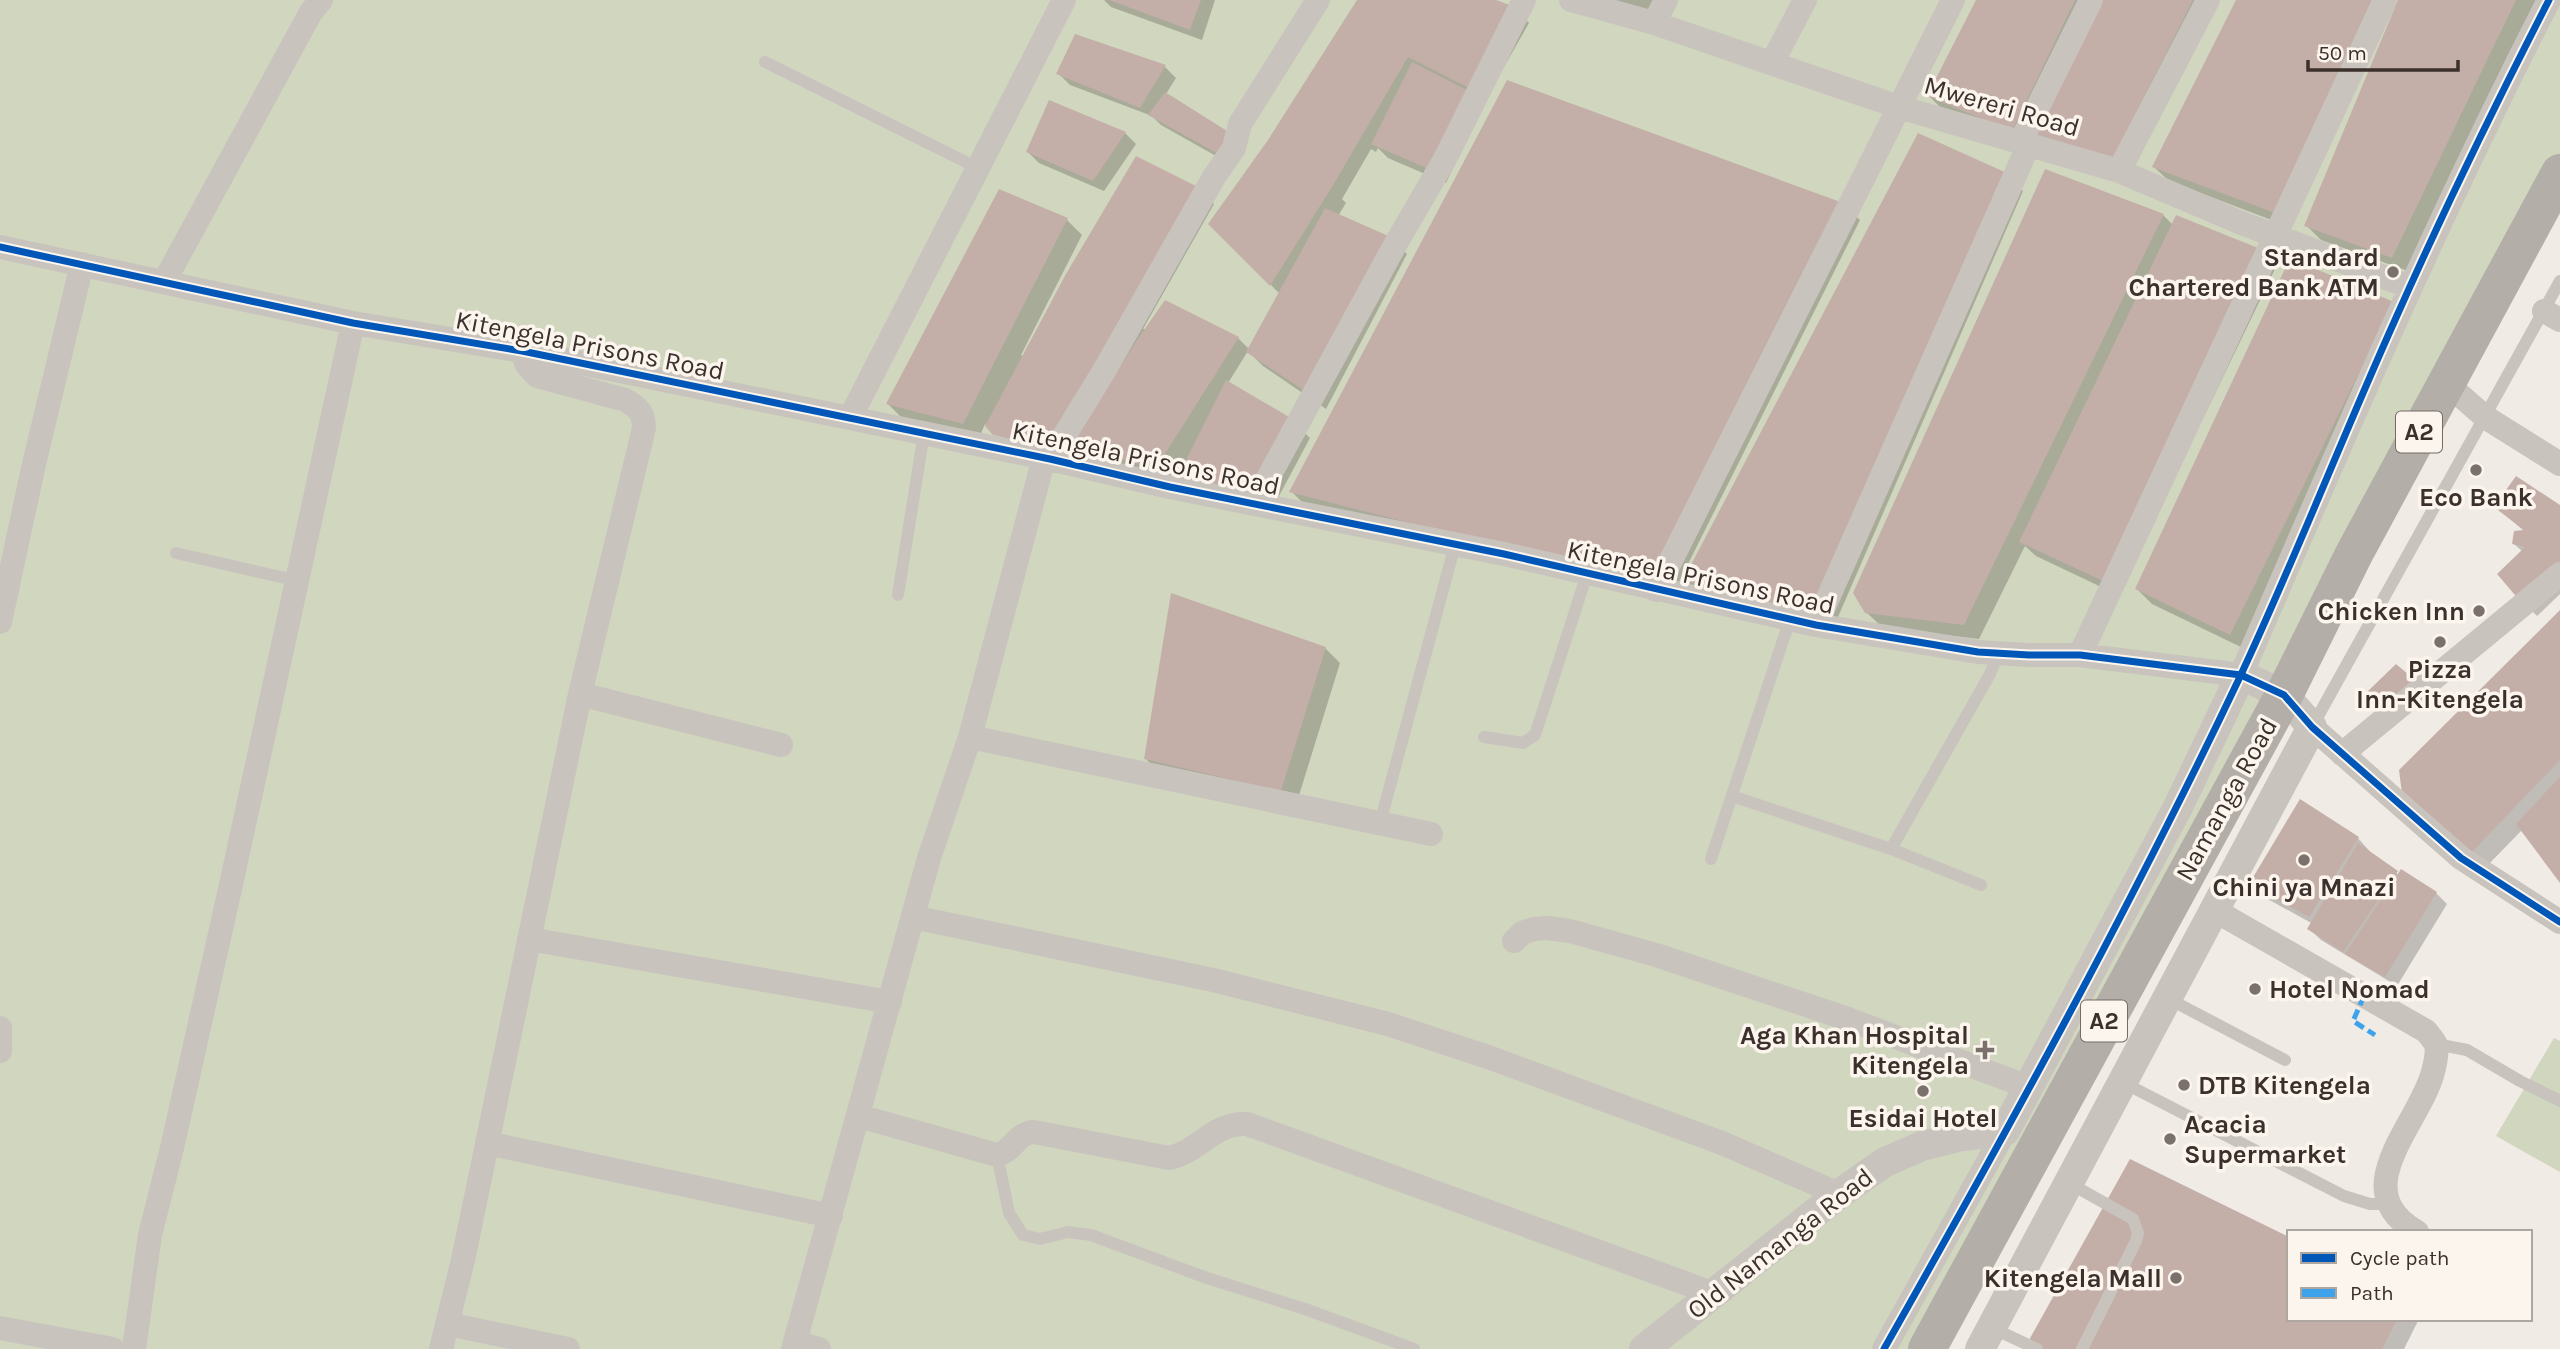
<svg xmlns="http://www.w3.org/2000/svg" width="2560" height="1349" font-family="Karla,sans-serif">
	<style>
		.green { fill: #d1d6bf }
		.shadow { fill: #0003 }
		.building { fill: #c3afa7 }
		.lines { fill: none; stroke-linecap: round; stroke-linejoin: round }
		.service { stroke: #c9c3be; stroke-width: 12 }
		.minor { stroke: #c9c3be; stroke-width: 24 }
		.tertiary { stroke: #c9c3be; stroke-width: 30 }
		.trunk { stroke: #b4aea8; stroke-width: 38 }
		.quiet { stroke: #3fa3eb; stroke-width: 5; stroke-dasharray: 10 5; stroke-linecap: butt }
		.cycleway-casing { stroke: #fbf5ee; stroke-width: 11 }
		.cycleway { stroke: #0057b8; stroke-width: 7 }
		.poi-dot { fill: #7a716c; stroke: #fbf5ee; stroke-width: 2.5 }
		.labels { text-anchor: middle; stroke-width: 7; stroke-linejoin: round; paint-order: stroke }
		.shield { fill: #fbf5ee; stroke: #756b66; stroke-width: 2 }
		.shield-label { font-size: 24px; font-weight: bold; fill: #3b302b }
		.street-label { font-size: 26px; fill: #3b302b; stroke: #fbf5ee }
		.poi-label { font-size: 26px; font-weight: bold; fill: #3b302b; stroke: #fbf5ee; text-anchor: end }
	</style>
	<rect width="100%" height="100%" fill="#f0ebe5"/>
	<!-- green -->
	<path class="green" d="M0,0H2560V173L1927,1349H0Z
		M2554,1038L2560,1041V1172L2496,1136Z"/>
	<!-- shadow -->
	<path class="shadow" d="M1104,0H1215L1202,40L1111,7Z
		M1359,0H1491L1514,8L1529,23L1484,102L1446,183L1388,158L1378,148L1376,152L1371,149L1342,199L1346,203L1338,216L1392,239L1407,254L1326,409L1263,366L1248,351L1228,383L1295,423L1310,438L1271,511L1185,461L1172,482L1087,461L1076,449L1069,461L994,434L985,424L979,438L903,419L888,404L1000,191L1067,220L1082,235L1021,355L1024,357L1199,189L1214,204L1143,329L1238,338L1249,349L1280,294L1210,224L1269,141Z
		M1608,0H1671L1661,19Z
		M1978,0H2216L2125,178L1944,111L1929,96Z
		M2238,0L2290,227L2169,181L2154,167Z
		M2400,0H2538L2408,271L2321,240L2306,225Z
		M1076,37L1165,67L1176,78L1166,94L1232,165L1161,125L1152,116L1070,85L1059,74Z
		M1050,103L1125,133L1136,144L1104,191L1039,163L1028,152Z
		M2046,172L2163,215L2173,225L2262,252L2276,267L2118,595L2036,556L2025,546L1979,639L1882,627L1866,612Z
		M2008,176L2023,191L1831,633L1700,594L1685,579Z
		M1845,205L1860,220L1670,600L1306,506L1291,491Z
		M2393,303L2245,649L2152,604L2137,589Z
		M2496,507H2560V594L2537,616L2522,601L2523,552L2514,544L2524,531Z
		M2560,613V880L2523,829L2484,869L2419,809Z
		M1325,648L1340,663L1296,805L1160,773L1145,758Z
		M2358,838L2372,854L2399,875L2436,893L2447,904L2397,986L2321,940L2310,929L2313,924L2266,898L2251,884Z
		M2289,1319H2419L2404,1349H2027Z"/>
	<!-- building -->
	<path class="building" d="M1109,0H1201L1190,30Z
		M1357,0H1496L1515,7L1469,88L1408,57L1332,187L1270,286L1208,224L1268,140Z
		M1976,0H2075L2012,131L1927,96Z
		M2095,0H2193L2110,164L2029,132Z
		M2236,0H2372L2275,213L2152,167Z
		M2398,0H2516L2392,258L2304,226Z
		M1075,34L1166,65L1140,108L1056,74Z
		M1412,62L1469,91L1431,170L1371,144Z
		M1507,80L1846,204L1655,586L1289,492Z
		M1165,92L1235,136L1220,155L1148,115Z
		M1049,100L1126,132L1093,181L1026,152Z
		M1918,133L2009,174L1816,619L1683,580Z
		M1136,156L1200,188L1054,447L993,435L985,426L1066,274Z
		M2045,169L2164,214L1964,625L1865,613L1853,593Z
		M999,189L1068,218L963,424L886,404Z
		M1325,208L1393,238L1311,395L1246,352Z
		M2176,215L2263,250L2103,581L2019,542Z
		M2290,258L2394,302L2230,635L2135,589Z
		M1165,300L1239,337L1156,468L1070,447L1137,340Z
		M1226,380L1296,421L1256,497L1176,480Z
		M2516,476L2560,505V566L2521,602L2497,574L2525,547L2512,544L2514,531L2524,530L2494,507Z
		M1171,593L1326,647L1281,791L1144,759Z
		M2560,610V760L2468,856L2402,794L2399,770Z
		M2396,664L2415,680L2385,713L2365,694Z
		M2560,777V883L2516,824Z
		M2300,799L2359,837L2309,917L2249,884Z
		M2358,843L2398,871L2343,952L2307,929Z
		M2401,869L2437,892L2385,977L2345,954Z
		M2130,1159L2289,1237V1319H2397L2382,1349H2024Z"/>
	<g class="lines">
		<!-- service -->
		<path class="service" d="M765,62L978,168
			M176,553L298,581
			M898,595L924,433
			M2312,727L2560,281
			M1484,737L1523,743L1535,735L1587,574
			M1732,796L1891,849L1981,885
			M1380,823L1455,545
			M1891,849L1990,674L1999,653
			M1711,859L1790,619
			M2167,998L2285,1060
			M2436,1044L2467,1050L2520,1081L2560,1101
			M2122,1082L2344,1196L2370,1204H2387
			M997,1155L1009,1213L1023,1235L1040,1239L1068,1232L1091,1235L1207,1278L1305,1309L1414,1349
			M2069,1183L2133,1219L2138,1233L2136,1241L2082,1349
			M1992,1328L2037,1349"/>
		<!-- minor -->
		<path class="minor" d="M1571,0L1654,23L1899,107L2119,171L2239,222L2410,287
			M1654,23L1666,0
			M1772,63L1805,0
			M2020,143L2091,0
			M2119,171L2208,0
			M0,247L353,323L522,351L1050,459L1170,487L1504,554L1816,625L1978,652L2029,655H2080L2241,675C2339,448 2436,220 2549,0
			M164,282L311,12L321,0
			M2544,311L2560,320
			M2446,383L2485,417L2560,464
			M850,418L1064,0
			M1050,459L1104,371L1214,177L1234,148L1240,124L1318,0
			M1255,502L1395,245L1445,159L1524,0
			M1656,590L1953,0
			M0,622L34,464L82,264
			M1816,625L2029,144
			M2080,655L2385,0
			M580,694L781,745
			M2312,727L2461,858L2560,922
			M970,737L1431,834
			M2342,754L2560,574
			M2214,910L2426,1031C2429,1035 2434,1040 2436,1045C2438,1053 2435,1064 2433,1072C2419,1125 2344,1190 2417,1232
			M913,917L1213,980L1388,1024L1488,1057L1722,1143L1839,1194
			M529,939L890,1002
			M1514,941L1522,933L1534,929L1547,928L1570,931L1656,955L1848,1019L2028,1087
			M0,1028V1051
			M859,1116L997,1155C1014,1151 1016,1133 1034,1132L1169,1158C1200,1151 1214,1122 1247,1124L1715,1294
			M487,1143L831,1216
			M448,1324L568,1349
			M0,1328L113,1349
			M795,1342L819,1349
			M134,1349L150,1235L172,1148L232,880L353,323
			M441,1349L463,1260L580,694L644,428C644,413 638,407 625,400L537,376L527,365L522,351
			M793,1349L929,858L970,737L1044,458
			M1884,1349L2005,1131"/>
		<!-- tertiary -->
		<path class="tertiary" d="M1644,1349L1839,1194L1885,1162L1922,1146L1962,1136L2005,1131L2178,807L2241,675L2284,695L2312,727L1980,1349"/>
		<!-- trunk -->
		<path class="trunk" d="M1927,1349L2284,695L2354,554L2560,173"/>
		<!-- quiet -->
		<path class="quiet" d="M2364,996L2353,1021L2375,1035"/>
		<defs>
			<path id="cycleway" d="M0,247L353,323L522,351L1050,459L1170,487L1504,554L1816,625L1978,652L2029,655H2080L2241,675L2284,695L2312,727L2461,858L2560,922
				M1884,1349C2008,1130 2130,908 2238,681C2294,562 2341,440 2395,320C2443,212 2495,105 2549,0"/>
		</defs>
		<!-- cycleway casing -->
		<use href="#cycleway" class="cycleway-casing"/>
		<!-- cycleway -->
		<use href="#cycleway" class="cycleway"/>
	</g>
	<!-- markers -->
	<g class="poi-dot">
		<circle cx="2393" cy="272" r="7"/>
		<circle cx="2476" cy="470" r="7"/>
		<circle cx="2479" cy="611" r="7"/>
		<circle cx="2440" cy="642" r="7"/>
		<circle cx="2304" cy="860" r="7"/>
		<circle cx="2255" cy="989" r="7"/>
		<path d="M1981.5 1039.5h7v7h7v7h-7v7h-7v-7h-7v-7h7z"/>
		<circle cx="2184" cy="1085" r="7"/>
		<circle cx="1923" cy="1091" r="7"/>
		<circle cx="2170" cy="1139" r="7"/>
		<circle cx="2176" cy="1278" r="7"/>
	</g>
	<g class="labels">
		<!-- shield labels -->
		<g class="shield">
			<rect x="2396" y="411.5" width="46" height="41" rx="5"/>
			<rect x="2081" y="1000.5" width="46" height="41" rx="5"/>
		</g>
		<g class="shield-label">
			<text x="2419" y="440">A2</text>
			<text x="2104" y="1029">A2</text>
		</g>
		<!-- street labels -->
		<g class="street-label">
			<text transform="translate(2002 106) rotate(16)" y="9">Mwereri Road</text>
			<text transform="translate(590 345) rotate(11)" y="9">Kitengela Prisons Road</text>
			<text transform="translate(1146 458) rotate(12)" y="9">Kitengela Prisons Road</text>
			<text transform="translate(1701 577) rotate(12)" y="9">Kitengela Prisons Road</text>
			<text transform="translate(2226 799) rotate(-61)" y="9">Namanga Road</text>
			<text transform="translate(1780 1243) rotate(-38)" y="9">Old Namanga Road</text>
		</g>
		<!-- poi labels -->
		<g class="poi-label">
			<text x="2379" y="266">Standard<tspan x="2379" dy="30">Chartered Bank ATM</tspan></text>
			<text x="2476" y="506" text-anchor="middle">Eco Bank</text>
			<text x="2465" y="620">Chicken Inn</text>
			<text x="2440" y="678" text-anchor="middle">Pizza<tspan x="2440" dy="30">Inn-Kitengela</tspan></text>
			<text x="2304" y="896" text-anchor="middle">Chini ya Mnazi</text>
			<text x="2269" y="998" text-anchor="start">Hotel Nomad</text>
			<text x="1969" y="1044">Aga Khan Hospital<tspan x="1969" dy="30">Kitengela</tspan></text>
			<text x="2198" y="1094" text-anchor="start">DTB Kitengela</text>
			<text x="1923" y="1127" text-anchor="middle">Esidai Hotel</text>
			<text x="2184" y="1133" text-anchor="start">Acacia<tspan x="2184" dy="30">Supermarket</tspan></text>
			<text x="2162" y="1287">Kitengela Mall</text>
		</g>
	</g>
	<!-- legend -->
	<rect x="2287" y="1230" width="245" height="91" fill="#fbf5ee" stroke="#aea6a0" stroke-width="2"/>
	<rect x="2301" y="1253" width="35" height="10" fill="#0057b8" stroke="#aea6a0" stroke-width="2"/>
	<text x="2350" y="1265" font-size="21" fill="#3b302b">Cycle path</text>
	<rect x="2301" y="1288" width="35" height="10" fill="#3fa3eb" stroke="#aea6a0" stroke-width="2"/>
	<text x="2350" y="1300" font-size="21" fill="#3b302b">Path</text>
	<!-- scale -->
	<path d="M2308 60v10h150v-10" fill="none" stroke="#3b302b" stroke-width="3.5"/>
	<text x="2318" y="60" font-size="21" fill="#3b302b" stroke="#fbf5ee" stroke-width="5" paint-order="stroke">50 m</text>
</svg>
